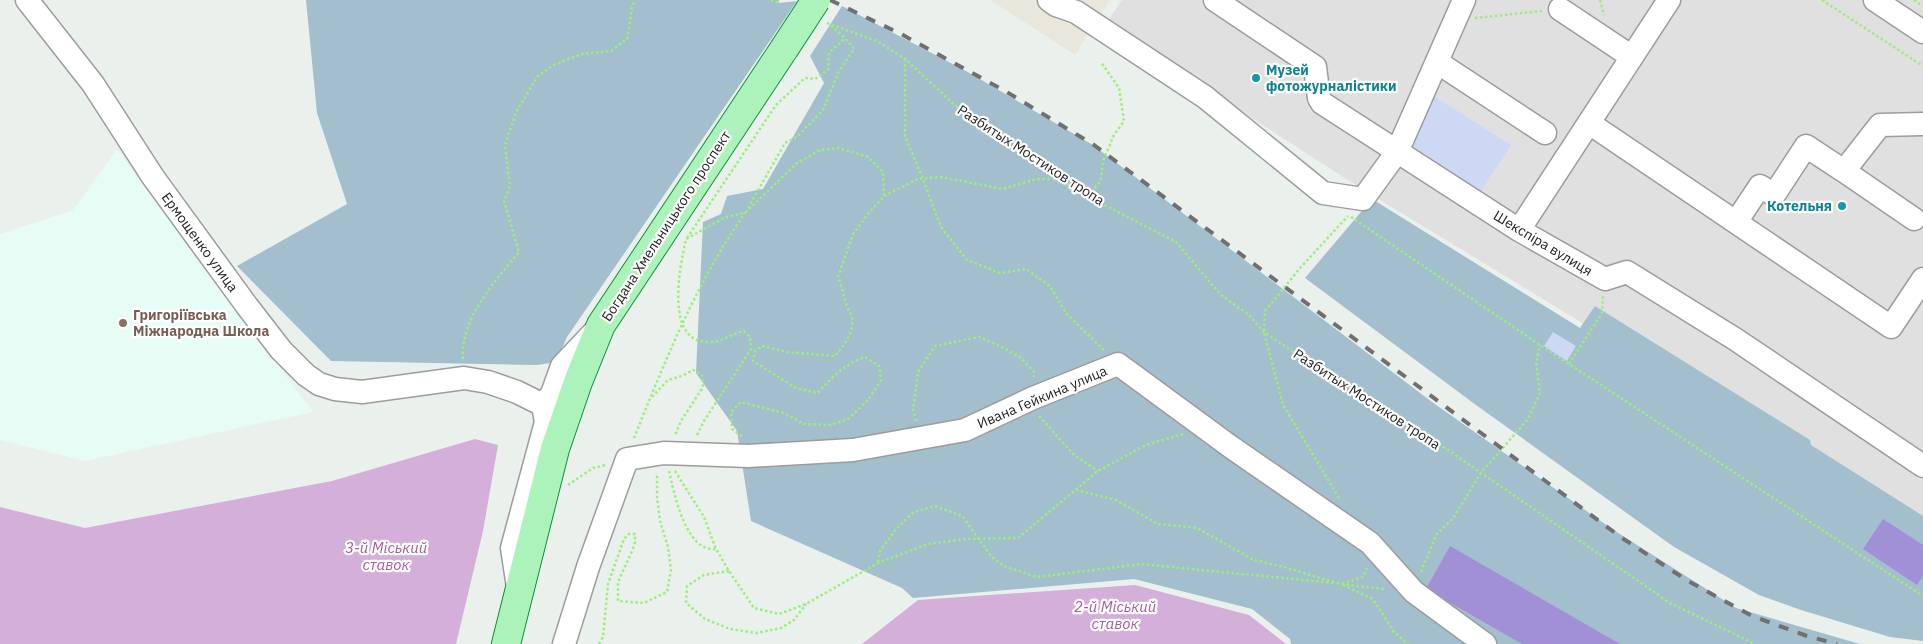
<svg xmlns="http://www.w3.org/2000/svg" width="1923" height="644" font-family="'IBM Plex Sans',sans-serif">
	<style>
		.residential { fill: #dfe0df }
		.industrial { fill: #e9e7dc }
		.education { fill: #e7fcf5 }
		.forest { fill: #a3becc }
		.park { fill: #cdd8f5 }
		.pitch { fill: #a290d7 }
		.water { fill: #d4afda }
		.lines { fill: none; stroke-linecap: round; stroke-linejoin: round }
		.minor-casing { stroke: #9c9c9c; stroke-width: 25 }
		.major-casing { stroke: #0f9036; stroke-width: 30 }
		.path { stroke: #9ced7f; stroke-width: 2.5; stroke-dasharray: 2.5 2.5; stroke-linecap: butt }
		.minor { stroke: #fff; stroke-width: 22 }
		.major { stroke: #acf3bb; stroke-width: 28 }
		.rail { stroke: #707070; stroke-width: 4; stroke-dasharray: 10 10; stroke-linecap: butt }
		.major-bridge-casing { stroke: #0f9036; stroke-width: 30; stroke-linecap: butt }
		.major-bridge { stroke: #acf3bb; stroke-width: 28 }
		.culture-dot { fill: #0f9aa8; stroke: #fff; stroke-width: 2 }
		.education-dot { fill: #8d6e63; stroke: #fff; stroke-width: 2 }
		.labels { text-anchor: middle; stroke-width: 4.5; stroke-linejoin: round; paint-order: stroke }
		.culture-label { font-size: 14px; font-weight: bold; fill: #0d838f; stroke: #fff; text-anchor: start }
		.street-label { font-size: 14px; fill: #222; stroke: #fff }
		.education-label { font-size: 14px; font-weight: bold; fill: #785e54; stroke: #fff; text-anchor: start }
		.water-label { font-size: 15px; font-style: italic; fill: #a9579e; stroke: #fff }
	</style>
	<rect width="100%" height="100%" fill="#eaf1ec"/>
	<!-- residential -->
	<path class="residential" d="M1122,0H1923V530L1362,189L1106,24Z"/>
	<!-- industrial -->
	<path class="industrial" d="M990,0H1110L1075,55Z"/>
	<!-- education -->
	<path class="education" d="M117,150L313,412L85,461L0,440V234L73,210Z"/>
	<!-- forest -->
	<path class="forest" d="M306,0H779V3L797,1L567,337L556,362L537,365L331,361L237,266L347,204L317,113Z
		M842,6L966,71L1093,145L1432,402L1612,529L1736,608L1860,644H1291L1290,639L1252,609L1134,579L913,598L902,588L751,521L737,431L696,373L703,222L721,214L727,196L763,189L824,83L810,56Z
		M1372,199L1580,328L1595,306L1810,440L1811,445L1923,516V641L1890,637L1801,610L1759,595L1674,547L1476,405L1305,278Z"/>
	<!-- park -->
	<path class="park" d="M1432,95L1511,145L1481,191L1411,146Z
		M1553,332L1576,346L1567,361L1544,346Z"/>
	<!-- pitch -->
	<path class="pitch" d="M1883,519L1923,545V576L1917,585L1863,549Z
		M1450,546L1620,644H1522L1426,589Z"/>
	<!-- water -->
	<path class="water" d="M475,439L498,445L483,531L456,644H0V507L85,528L332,481Z
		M1135,585L1249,615L1286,644H862L918,600Z"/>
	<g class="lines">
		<defs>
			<path id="minor" d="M27,0L93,84L153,177L247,306L281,350L306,375L319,384L335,389L362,392L464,378L488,382L517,392L543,405
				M1049,0L1056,5L1076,12L1205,97L1323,193L1363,199L1397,152L1464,0
				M1215,0L1315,67L1319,98L1322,103L1519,230L1605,279L1627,272L1735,339L1923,466
				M1875,0L1923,32
				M1560,9L1632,57
				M1437,62L1545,133
				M1589,123L1891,327L1923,279
				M1914,219L1844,171L1880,125L1923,124
				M1736,222L1760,186L1774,195L1806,146L1844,171
				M1519,230L1669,0
				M543,405L552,394L562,366L596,330
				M518,587L512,548L546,422L543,405
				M564,644L588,567L627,459L664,453L748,456L853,450L965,430L1033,398L1118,364L1231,447L1370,543L1414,592L1485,644"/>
			<path id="major" d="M506,644L555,449L578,382L601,325L784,49"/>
		</defs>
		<!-- minor casing -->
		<use href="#minor" class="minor-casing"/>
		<!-- major casing -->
		<use href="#major" class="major-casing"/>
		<!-- path -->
		<path class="path" d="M771,0L779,3
			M1600,0L1604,15
			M1822,0L1923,66
			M1914,0L1923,6
			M1475,18L1542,11
			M827,23L877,41L905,59L957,107L991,131L1075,182L1089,197L1176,242L1221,295L1248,314L1264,332L1371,405L1419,430L1670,603L1755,644
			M905,59V136L923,179L941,227L967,260L1000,273L1026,269L1050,286L1066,313L1105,351
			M884,196L918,179L941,177L1003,189L1036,179H1057L1085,194
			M1089,196L1101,180L1103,161L1114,135L1124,121L1119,88L1101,62
			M748,208L785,143L798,136L823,110L839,71L854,49L844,37
			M1351,217L1540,345L1923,596
			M687,238L776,105L805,78L815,79L828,70L829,53L844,39V37L831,26
			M463,359C460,319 495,281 519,252L504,201L510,186L505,145L516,112L538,76L553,65L582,54L611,51L627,39L632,7L635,0
			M1569,364L1602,313L1603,296
			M652,397L668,380L682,376L693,370L702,375L703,387L681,421L675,435
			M1039,416L1074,455L1098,471
			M916,421L913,410L918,372L935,346L979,337L1000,346L1021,358L1034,372V377
			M697,435L704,421L751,349L750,337L744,331C733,333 724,341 712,342C663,346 680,266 686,239L724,218L746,212L797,163L820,150L839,148L868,157L883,172L884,196L868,214L853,234L838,277C842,286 843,294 846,303C847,308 850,312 852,317C855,332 844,345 835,356L787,352L762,346L755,351L753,361L796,388L818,393C832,377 845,364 865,357L879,366L881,380L868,400L848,419L831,425L804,424L784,413L741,402L731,412L732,429L743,437
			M634,438C665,361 697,281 745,213
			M669,471C674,493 686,553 716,549
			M675,471L704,517L716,549L729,571L754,608L779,614L806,604L878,563L928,544L966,539L1018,538L1098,471L1146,445L1183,434
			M568,485L593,468L606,465
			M1076,490L1116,500L1158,524L1197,528L1254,560L1284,567L1340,584L1384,589
			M1339,498L1283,405L1264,332L1265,311L1301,267L1348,216
			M878,562L880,551L896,529L914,512L935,506L962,516L991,556L1004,566L1037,577L1142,564L1333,583
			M729,571L704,575L687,586L686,603L705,619L730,629L757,633L781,628L794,620L806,604
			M1421,572L1436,535L1454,517L1480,474L1528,419L1540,393L1536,363L1540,345
			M1342,584L1363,577L1367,568
			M1343,585L1373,599L1394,632L1408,644
			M599,644L603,637L608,584L624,539L629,534H635V542L633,549L618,582V601L644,603L667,592L671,570L668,547L660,521L657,497V473"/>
		<!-- minor -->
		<use href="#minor" class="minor"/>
		<!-- major -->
		<use href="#major" class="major"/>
		<!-- rail -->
		<path class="rail" d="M830,0L901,34L1005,91L1094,145L1622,538L1688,581L1752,616L1807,636L1837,644"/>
		<defs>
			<path id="major-bridge" d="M784,49L816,0"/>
		</defs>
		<!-- major-bridge casing -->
		<use href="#major-bridge" class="major-bridge-casing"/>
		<!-- major-bridge -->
		<use href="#major-bridge" class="major-bridge"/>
	</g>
	<!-- markers -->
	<g class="culture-dot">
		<circle cx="1256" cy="78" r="5"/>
		<circle cx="1842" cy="206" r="5"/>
	</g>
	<circle class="education-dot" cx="123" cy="323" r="5"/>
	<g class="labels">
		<!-- culture labels -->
		<g class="culture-label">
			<text x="1266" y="75">Музей<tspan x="1266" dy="16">фотожурналістики</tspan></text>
			<text x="1832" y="211" text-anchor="end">Котельня</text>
		</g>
		<!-- street labels -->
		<g class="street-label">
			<text transform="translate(1031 155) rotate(33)" y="5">Разбитых Мостиков тропа</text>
			<text transform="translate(666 226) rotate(-57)" y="5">Богдана Хмельницького проспект</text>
			<text transform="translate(200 242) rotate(54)" y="5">Ермощенко улица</text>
			<text transform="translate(1543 243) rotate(31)" y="5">Шекспіра вулиця</text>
			<text transform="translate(1042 397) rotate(-23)" y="5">Ивана Гейкина улица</text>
			<text transform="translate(1367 399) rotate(33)" y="5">Разбитых Мостиков тропа</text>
		</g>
		<!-- education labels -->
		<g class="education-label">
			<text x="133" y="320">Григоріївська<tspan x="133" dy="16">Міжнародна Школа</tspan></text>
		</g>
		<!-- water labels -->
		<g class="water-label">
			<text x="386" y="553">3-й Міський<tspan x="386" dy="17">ставок</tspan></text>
			<text x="1115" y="612">2-й Міський<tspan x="1115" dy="17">ставок</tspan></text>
		</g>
	</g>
</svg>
